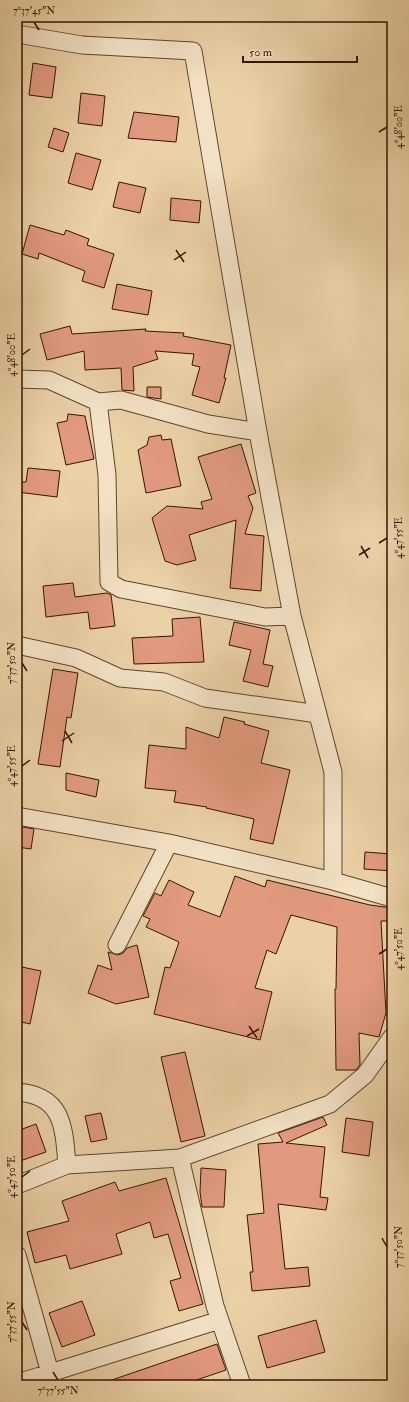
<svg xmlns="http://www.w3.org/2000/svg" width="409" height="1402" font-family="'IM FELL Double Pica',serif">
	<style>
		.building { fill: #e29a7e; stroke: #341501 }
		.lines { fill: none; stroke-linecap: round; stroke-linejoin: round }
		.minor-casing { stroke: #62442a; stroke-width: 19 }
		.minor { stroke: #f2e1c5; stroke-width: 17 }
		.ticks { fill: none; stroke: #341501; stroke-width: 1.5 }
		.neatline { fill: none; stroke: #341501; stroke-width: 1.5 }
		.ticks-label { font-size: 10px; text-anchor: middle; fill: #341501 }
	</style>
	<rect width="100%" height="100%" fill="#ebd1a6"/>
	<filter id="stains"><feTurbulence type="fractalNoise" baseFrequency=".005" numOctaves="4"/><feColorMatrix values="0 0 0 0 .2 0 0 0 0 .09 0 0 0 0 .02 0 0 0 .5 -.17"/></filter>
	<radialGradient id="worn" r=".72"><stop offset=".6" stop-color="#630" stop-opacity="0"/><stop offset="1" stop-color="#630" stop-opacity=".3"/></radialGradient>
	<!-- building -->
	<path class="building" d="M33,63L56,67L52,98L29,95Z
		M81,93L105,96L102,126L78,123Z
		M134,112L179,117L176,142L128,138Z
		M54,128L69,133L63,152L48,147Z
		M76,153L101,160L92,190L68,183Z
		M119,182L146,188L140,213L113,207Z
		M171,198L201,201L199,223L170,220Z
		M30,225L64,235L66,230L89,239L87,245L114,254L104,288L82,281L85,271L39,253L38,259L22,254Z
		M117,284L152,291L148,315L112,309Z
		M70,326L72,334L146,329L145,331L184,333L183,336L231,345L224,378H226L219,403L192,395L200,367L192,365L194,354L155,351L158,359L133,367L134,391L122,390L121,368L85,370L84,351L47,360L40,334Z
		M147,387H161V399L147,397Z
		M68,414L85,416L94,459L66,465L57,423L67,421Z
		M161,435L162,440L171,439L181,486L146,493L138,450L147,445L149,437Z
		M241,444L256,493L248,496L253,508L245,534L264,536L261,591L230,588L236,520L189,535L196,560L177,565L165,561L152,518L167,506L203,509L201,502L212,499L198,457Z
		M28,468L60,471L57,497L17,492V482H26Z
		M73,583L75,597L107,593L111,595L115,626L90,629L88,612L46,617L43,586Z
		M200,617L204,662L134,664L132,638L173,636L172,619Z
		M234,622L270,630L263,664L273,666L268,687L243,681L251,650L229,645Z
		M53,669L78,673L71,718L67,717L60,767L38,764Z
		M224,717L245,722L244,724L269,731L261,763L290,770L273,844L250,839L254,819L206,808L207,807L174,802L176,791L145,788L149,745L186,749V727L219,738Z
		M66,773L99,780L96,797L66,790Z
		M17,826L34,829L31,849L17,847Z
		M365,852L392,854V871L364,869Z
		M235,876L265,887L267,880L370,905L392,908V921H381L386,1013L379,1037L359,1033L360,1065L356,1070H336L335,989H336L337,927L291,915L276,954L267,950L255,988L272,992L260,1040L154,1014L165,967L170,968L179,942L146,927L150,919L143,916L155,893L161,896L169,880L194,892L188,905L220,917Z
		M137,945L149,997L116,1004L88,993L98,965L112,970L108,952L118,955L123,953L127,948Z
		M17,966L41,971L30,1024L17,1021Z
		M185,1052L205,1136L181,1142L161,1057Z
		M101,1113L107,1139L91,1142L85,1116Z
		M323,1117L327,1125L286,1143L325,1147L320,1197L328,1198L326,1210L278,1204L285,1269L308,1267L310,1286L252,1291L250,1272H253L247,1215L264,1213L258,1144L283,1142L278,1133Z
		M346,1118L373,1122L369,1156L342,1152Z
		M36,1124L46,1152L17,1162V1131Z
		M201,1168L226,1170L224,1207H202L200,1192Z
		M166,1178L203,1304L179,1311L170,1281L181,1278L168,1234L154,1238L150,1222L116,1234L122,1254L70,1269L66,1255L35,1263L27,1232L69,1221L62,1201L115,1182L119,1191Z
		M82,1301L95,1335L62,1347L49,1313Z
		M316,1320L325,1352L267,1368L258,1336Z
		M217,1344L226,1370L182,1385H103V1383Z"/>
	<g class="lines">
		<defs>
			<path id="minor" d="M17,34L82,45L193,51L258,432L292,616L333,772V881
				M17,379L49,380L98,402L121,400L208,424L258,432
				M98,402L107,475L109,582L121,589L265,617L292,616
				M17,645L76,658L120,678L164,682L205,698L318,714
				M17,816L169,843L333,881L392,898
				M117,945L169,843
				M17,1092C63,1095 64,1127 67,1165
				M180,1158L215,1306L242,1385
				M17,1185L67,1165L180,1158L330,1104L365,1075L392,1037
				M17,1255L50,1373L17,1383
				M54,1385L50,1373L220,1320"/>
		</defs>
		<!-- minor casing -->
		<use href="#minor" class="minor-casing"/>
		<!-- minor -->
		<use href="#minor" class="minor"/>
	</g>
	<!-- ticks -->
	<path class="ticks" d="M34,22L39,30M379,132L387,127M176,250L184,262M174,260L186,252M22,355L30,349M379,543L387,538M361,546L368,558M359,555L370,548M22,663L27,671M65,731L72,743M62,741L74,733M22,766L30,760M379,954L387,949M249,1026L257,1038M247,1036L259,1029M22,1177L30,1171M382,1238L387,1247M22,1322L27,1330M53,1372L58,1380"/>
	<!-- margin -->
	<rect width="409" height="1402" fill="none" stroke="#ebd1a6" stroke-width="44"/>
	<!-- scale -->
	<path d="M243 56v6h114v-6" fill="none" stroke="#341501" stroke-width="2"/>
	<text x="249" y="56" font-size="12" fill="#341501" stroke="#f2e1c5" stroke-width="3" paint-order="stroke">50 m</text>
	<rect x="22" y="22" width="365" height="1358" class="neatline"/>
	<g class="ticks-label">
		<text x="34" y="14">7°37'45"N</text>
		<text transform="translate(398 127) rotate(-90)" y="4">4°48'00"E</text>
		<text transform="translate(11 355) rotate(-90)" y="4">4°48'00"E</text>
		<text transform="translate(398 538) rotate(-90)" y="4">4°47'55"E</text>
		<text transform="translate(11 663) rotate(-90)" y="4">7°37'50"N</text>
		<text transform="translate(11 766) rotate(-90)" y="4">4°47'55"E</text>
		<text transform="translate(398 949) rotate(-90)" y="4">4°47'50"E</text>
		<text transform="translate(11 1177) rotate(-90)" y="4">4°47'50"E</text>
		<text transform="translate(398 1247) rotate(-90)" y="4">7°37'50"N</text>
		<text transform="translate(11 1322) rotate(-90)" y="4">7°37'55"N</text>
		<text x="58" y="1394">7°37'55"N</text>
	</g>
	<rect width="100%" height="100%" filter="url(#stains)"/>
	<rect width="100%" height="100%" fill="url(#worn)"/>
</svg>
